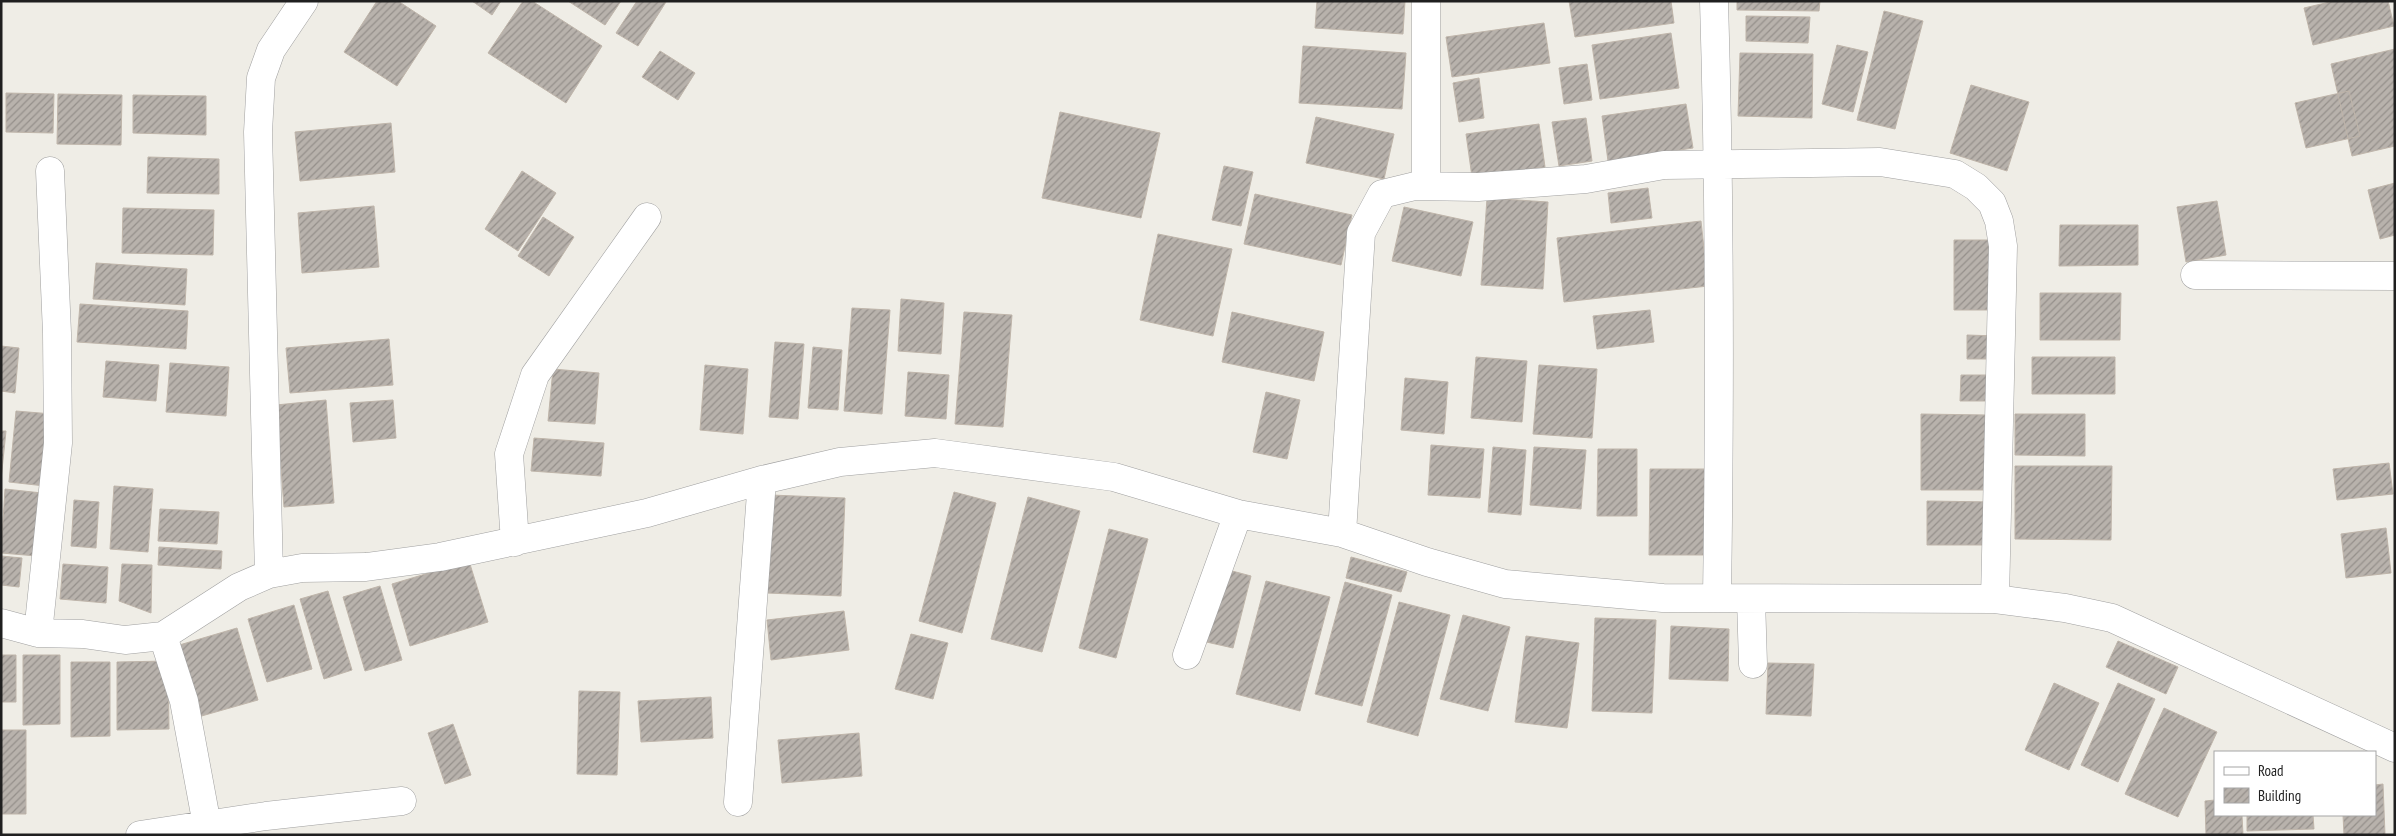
<svg xmlns="http://www.w3.org/2000/svg" width="2396" height="836" font-family="'PT Sans Narrow',sans-serif">
	<style>
		.building { fill: url(#building-hatch); stroke: #bfb5aa }
		.lines { fill: none; stroke-linecap: round; stroke-linejoin: round }
		.minor-casing { stroke: #a0a0a0; stroke-width: 29 }
		.minor { stroke: #fff; stroke-width: 28 }
	</style>
	<defs>
		<pattern id="building-hatch" width="6" height="6" patternUnits="userSpaceOnUse" patternTransform="scale(1.25)"><rect width="6" height="6" fill="#b8b2ac"/><path d="M-1 1l2-2M0 6l6-6M5 7l2-2" fill="none" stroke="#95908b"/></pattern>
	</defs>
	<rect width="100%" height="100%" fill="#efede6"/>
	<!-- building -->
	<path class="building" d="M377,1H398L436,26L397,86L344,52Z
		M472,1H501L492,15Z
		M523,1H532L602,46L566,103L488,53Z
		M568,1H621L605,25Z
		M637,1L666,2L638,46L616,33Z
		M1317,1H1405L1403,34L1315,28Z
		M1569,1H1671L1674,23L1575,37Z
		M1737,1H1820L1819,11L1737,10Z
		M2334,1H2388L2394,26L2313,45L2304,8Z
		M1884,11L1923,21L1895,129L1857,120Z
		M1746,16L1810,17L1808,43L1746,41Z
		M1544,23L1550,63L1452,77L1446,37Z
		M1671,33L1679,88L1600,99L1592,45Z
		M1837,45L1868,52L1853,112L1822,104Z
		M1303,46L1406,53L1402,109L1299,103Z
		M2395,49V146L2352,156L2331,64Z
		M660,51L695,73L678,100L642,77Z
		M1740,53L1813,54L1812,118L1738,116Z
		M1587,64L1592,100L1564,104L1559,68Z
		M1479,78L1484,118L1459,122L1453,83Z
		M1971,85L2029,102L2007,171L1950,153Z
		M2349,91L2360,136L2306,148L2295,103Z
		M6,93L54,94L53,133L6,132Z
		M58,94L122,95L121,145L57,144Z
		M133,95L206,96V135L133,133Z
		M1686,104L1693,148L1608,161L1602,116Z
		M1060,112L1160,133L1141,218L1042,198Z
		M1316,117L1394,134L1384,179L1306,163Z
		M1586,118L1592,161L1559,166L1552,122Z
		M391,123L395,172L300,181L295,132Z
		M1539,124L1545,167L1472,177L1466,134Z
		M148,157L219,159V194L147,193Z
		M1224,166L1253,172L1241,226L1212,220Z
		M522,171L556,193L518,251L485,229Z
		M2395,183V235L2380,239L2368,190Z
		M1648,188L1652,218L1611,223L1608,193Z
		M1255,194L1352,215L1341,265L1244,244Z
		M1487,198L1548,202L1543,289L1481,285Z
		M2217,201L2226,255L2186,262L2177,207Z
		M374,206L379,267L302,273L298,213Z
		M1404,207L1473,222L1461,276L1392,261Z
		M123,208L214,210L213,255L122,253Z
		M543,217L574,237L549,276L518,256Z
		M1701,221L1708,286L1564,302L1557,238Z
		M2060,225H2138V265L2059,266Z
		M1158,234L1232,249L1213,336L1140,320Z
		M1954,240H1998V310H1954Z
		M96,263L187,269L185,305L93,299Z
		M2040,293H2121L2120,340H2040Z
		M901,299L944,303L941,354L898,351Z
		M80,304L188,311L186,349L77,342Z
		M852,308L890,310L882,414L844,411Z
		M1650,310L1654,342L1597,349L1593,316Z
		M964,312L1012,315L1003,427L955,424Z
		M1232,312L1324,332L1314,381L1222,362Z
		M1967,335L1997,336V359H1967Z
		M389,339L393,385L290,393L286,348Z
		M775,342L804,344L798,419L769,417Z
		M1,346L19,348L15,393L1,391Z
		M813,347L842,350L838,410L808,408Z
		M1476,357L1527,361L1522,422L1471,418Z
		M2032,357H2115V394H2032Z
		M106,361L159,365L156,401L103,397Z
		M170,363L229,367L226,416L166,412Z
		M705,365L748,369L743,434L700,430Z
		M1539,365L1597,369L1592,438L1533,434Z
		M553,369L599,373L595,424L548,421Z
		M908,372L949,375L946,419L905,416Z
		M1961,375H1998V401H1960Z
		M1405,378L1448,382L1444,434L1401,430Z
		M1266,392L1300,400L1287,459L1253,452Z
		M326,400L334,503L284,507L276,405Z
		M393,400L396,438L353,442L350,403Z
		M16,411L52,414L45,486L9,482Z
		M1921,414L1987,415V490H1921Z
		M2015,414H2085V456L2015,455Z
		M1,431H6L1,480Z
		M534,438L604,443L601,476L531,471Z
		M1431,445L1484,449L1480,498L1428,495Z
		M1493,447L1526,450L1521,515L1488,512Z
		M1534,447L1586,450L1581,509L1530,505Z
		M1598,449H1637V516H1597Z
		M2389,463L2393,494L2337,500L2333,469Z
		M2015,466H2112L2111,540L2015,539Z
		M1650,469H1706L1705,555H1649Z
		M114,486L153,489L148,552L110,549Z
		M5,489L42,493L37,556L1,553Z
		M954,492L996,503L962,633L919,621Z
		M771,495L845,498L841,596L767,593Z
		M1028,497L1080,511L1042,652L991,639Z
		M74,500L99,502L96,548L71,546Z
		M1927,501L1994,502L1993,545H1927Z
		M160,509L219,512L217,544L158,541Z
		M2386,528L2391,573L2346,578L2341,534Z
		M1109,529L1148,539L1116,658L1079,648Z
		M159,547L222,551L221,569L158,565Z
		M1,556L22,558L19,587L1,585Z
		M1351,557L1407,572L1401,592L1346,578Z
		M469,561L488,622L410,646L392,584Z
		M63,564L108,567L106,603L60,599Z
		M122,564L152,565L151,613L119,601Z
		M1221,568L1251,576L1233,648L1202,641Z
		M1266,581L1330,597L1300,711L1236,694Z
		M1345,582L1392,595L1362,706L1315,694Z
		M380,586L402,660L365,671L343,597Z
		M328,591L352,670L324,679L300,599Z
		M1399,602L1450,615L1418,736L1367,722Z
		M294,605L312,669L267,682L248,619Z
		M844,611L849,650L771,660L767,620Z
		M1463,615L1510,627L1488,711L1440,699Z
		M1595,618L1656,620L1652,713L1592,711Z
		M1671,626L1729,629L1728,681L1669,679Z
		M237,628L258,700L198,717L176,646Z
		M911,634L948,643L933,699L895,689Z
		M1526,636L1579,643L1567,728L1515,722Z
		M2118,641L2178,667L2166,694L2106,667Z
		M1,655H16V702H1Z
		M23,655H60V724L23,725Z
		M168,661L169,729L117,730V662Z
		M71,662H110V736L71,737Z
		M1768,663L1814,664L1811,716L1766,714Z
		M2054,683L2099,703L2069,770L2025,750Z
		M2118,683L2155,699L2118,782L2081,765Z
		M579,691L620,692L617,775L577,774Z
		M711,697L713,738L641,742L638,701Z
		M2164,708L2217,732L2178,817L2125,794Z
		M453,724L471,775L445,784L428,733Z
		M1,730H26V814H1Z
		M859,733L862,776L782,783L778,740Z
		M2383,784L2385,835H2344L2343,815H2375V785Z
		M2215,800V815H2242L2243,835H2206L2205,801Z
		M2247,815H2313L2314,829L2247,831Z"/>
	<g class="lines">
		<defs>
			<path id="minor" d="M1714,1C1720,200 1720,398 1717,597
				M1426,186V1
				M2195,275L2395,276
				M1342,533L1361,233L1382,194L1415,186L1478,187L1586,179L1664,165L1880,162L1955,174L1976,187L1992,203L1999,221L2003,246L1995,599
				M515,542L509,454L535,375L647,217
				M269,574L258,132L261,78L271,50L304,1
				M1751,599L1753,664
				M1,623L38,633L83,634L125,640L163,636L239,587L269,574L302,568L366,567L440,557L647,513L762,480L840,462L935,453L1114,477L1238,514L1342,533L1427,562L1505,584L1663,598L1995,599L2065,608L2112,618L2395,748
				M38,633L58,443L57,333L50,171
				M163,636L184,701L207,825
				M1187,655L1238,514
				M738,802L762,480
				M140,835L266,816L402,801"/>
		</defs>
		<!-- minor casing -->
		<use href="#minor" class="minor-casing"/>
		<!-- minor -->
		<use href="#minor" class="minor"/>
	</g>
	<!-- border -->
	<rect width="2396" height="836" fill="none" stroke="#1f1f1f" stroke-width="5"/>
	<!-- legend -->
	<rect x="2214" y="751" width="162" height="65" fill="#ffffff" stroke="#a5a5a5"/>
	<rect x="2224" y="767" width="25" height="8" fill="#ffffff" stroke="#a5a5a5"/>
	<text x="2258" y="776" font-size="15" fill="#1f1f1f">Road</text>
	<rect x="2224" y="788" width="25" height="15" fill="url(#building-hatch)" stroke="#a5a5a5"/>
	<text x="2258" y="801" font-size="15" fill="#1f1f1f">Building</text>
</svg>
